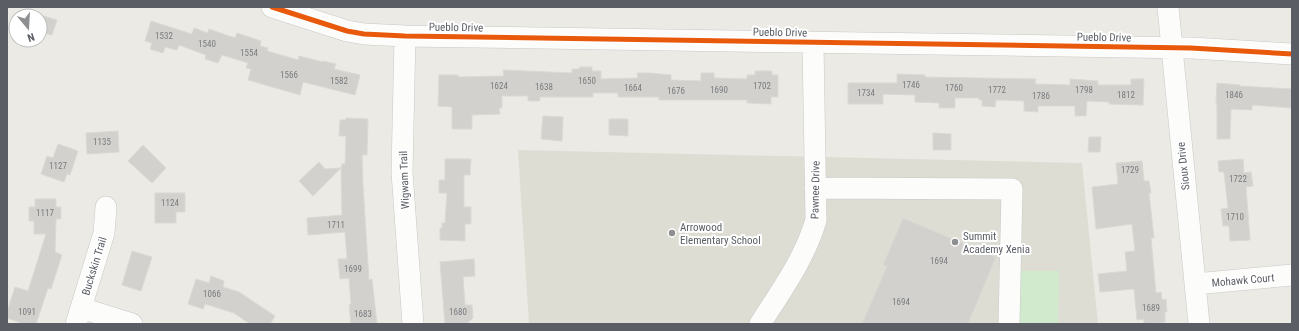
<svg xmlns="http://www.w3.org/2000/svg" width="1299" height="331" font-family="'Roboto Condensed',sans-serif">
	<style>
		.education { fill: #deddd4 }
		.green { fill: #d1e9cd }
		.building { fill: #d2d1cd; stroke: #dbd9d4 }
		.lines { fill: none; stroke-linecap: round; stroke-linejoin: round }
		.minor-casing { stroke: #c8c8c7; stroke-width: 22 }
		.minor { stroke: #fcfcfb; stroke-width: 21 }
		.cycleway-casing { stroke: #fff; stroke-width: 8 }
		.cycleway { stroke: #e8590c; stroke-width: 5 }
		.poi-dot { fill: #8d8f91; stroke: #fff; stroke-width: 1.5 }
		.labels { text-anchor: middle; stroke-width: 4; stroke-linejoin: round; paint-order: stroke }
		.number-label { font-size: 9px; fill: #797c7f }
		.street-label { font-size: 11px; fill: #5a5e64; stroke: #fff }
		.poi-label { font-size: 11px; fill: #5a5e64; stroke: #fff; text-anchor: start }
	</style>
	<rect width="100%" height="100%" fill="#eceae4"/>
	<!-- education -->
	<path class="education" d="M518,150L1082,163L1098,324H529Z"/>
	<!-- green -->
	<path class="green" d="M1018,271H1059L1058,324H1017Z"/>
	<!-- building -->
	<path class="building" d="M40,15L57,20L52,35L40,32Z
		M151,21L192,34L194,28L208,33L209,29L235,38L237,33L261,41L260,46L268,48L267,51L298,60L299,56L323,62V61L336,64L334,69L360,75L355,95L303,82L300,95L248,80L251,69L246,68L248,63L222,55L218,63L205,59L206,55L179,45L177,50L165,47L163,53L150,49L152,43L145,41Z
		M580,67H592V71H601V79L638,78L637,73H649L671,75V80L701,81V73H714V78L747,79V75H755V71H772V75H778V97H771V104L747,103V100H659V97H618V93H593V97H540V101H528V96H502V108H499L500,114L472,115V129H452V107L438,106L439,75H458V77L504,76L503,70L572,73V69H579Z
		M897,74L925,75V77L1036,79L1035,84L1070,85V79L1098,81V85H1131V79H1144L1143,105L1109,104V102L1087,101L1086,116H1075V106H1038V112L1024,111V101L996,100L995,107L982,106V100H979V98H955V108H939V103L915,102V95L883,94V104H848V83H897Z
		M1217,83L1240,85L1239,86L1292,89V108L1252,105V110L1231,109L1230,139H1217V104H1216Z
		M543,116L563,117L562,141L541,139Z
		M346,118L368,119L367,155H362L363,185L369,280L372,279L377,324H351L349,305L351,304L349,278L340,279L338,259H347L345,232L308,235L307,218L342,215L341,168L342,164H345L346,136H339L340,120H346Z
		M609,119H628V136L609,135Z
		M118,131L119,152L87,154L86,133Z
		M933,133L951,134V150H933Z
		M1089,137H1101L1100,152H1088Z
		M58,144L78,151L70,175L67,174L64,182L41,174L47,156L53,158Z
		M143,145L166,168L152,183L128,161Z
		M445,159H471L470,175H464V207H471V224H465V241L440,240V228H442V223H445L447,193H439V180H445Z
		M1243,159L1244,173L1251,172L1253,186L1246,187L1250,240L1230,241L1229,226H1223L1221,209L1228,208L1224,172H1219L1218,161Z
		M1142,161L1144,181H1149L1151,193H1149L1154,238H1151L1156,293L1161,292L1162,300L1166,299L1167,312H1165V322L1144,324V319L1137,320L1134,289L1100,292L1098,274L1127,271L1125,252L1135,251L1132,224L1096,229L1092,187L1118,184L1116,163Z
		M319,162L325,169L341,168L313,196L299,181Z
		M155,193H185V212H176V223H155Z
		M35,199H56V207H61V219H56L55,252L62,255L51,289L48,288L36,324H24L7,318V312L15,287L28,291L46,234H34V221H29V207H35Z
		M903,218L996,257L968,324H862L887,266L883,265Z
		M132,251L152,257L141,291L122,285Z
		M474,259L475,276L463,277L465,305H472L473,318L466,324H445L440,262Z
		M211,276L224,281L223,287L239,292L275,316L270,324H250L234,313L205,304L203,309L188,304L196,279L209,283Z"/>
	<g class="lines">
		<defs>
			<path id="minor" d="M272,7L347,31L364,34L405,36L1191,48L1292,54
				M1168,7L1199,324
				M405,36L402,172L413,324
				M815,188L1012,189L1009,324
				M1195,284L1292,275
				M81,308L132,324
				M76,324L104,233L106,207
				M760,324C781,291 805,258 816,220L813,43"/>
		</defs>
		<!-- minor casing -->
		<use href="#minor" class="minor-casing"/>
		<!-- minor -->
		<use href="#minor" class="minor"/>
		<defs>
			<path id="cycleway" d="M272,7L347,31L364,34L405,36L1191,48L1292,54"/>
		</defs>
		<!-- cycleway casing -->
		<use href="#cycleway" class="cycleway-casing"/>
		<!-- cycleway -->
		<use href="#cycleway" class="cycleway"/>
	</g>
	<!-- markers -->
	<g class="poi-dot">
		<circle cx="672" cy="233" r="4"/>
		<circle cx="955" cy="242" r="4"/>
	</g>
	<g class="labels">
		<!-- number labels -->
		<g class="number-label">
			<text x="164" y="39">1532</text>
			<text x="207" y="47">1540</text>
			<text x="249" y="56">1554</text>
			<text x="289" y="78">1566</text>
			<text x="339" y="84">1582</text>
			<text x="587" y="84">1650</text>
			<text x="911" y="88">1746</text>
			<text x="499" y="89">1624</text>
			<text x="762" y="89">1702</text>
			<text x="544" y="90">1638</text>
			<text x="633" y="91">1664</text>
			<text x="954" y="91">1760</text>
			<text x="719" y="93">1690</text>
			<text x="997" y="93">1772</text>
			<text x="1084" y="93">1798</text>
			<text x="676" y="94">1676</text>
			<text x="866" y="96">1734</text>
			<text x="1126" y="98">1812</text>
			<text x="1234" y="98">1846</text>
			<text x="1041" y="99">1786</text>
			<text x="102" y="145">1135</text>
			<text x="58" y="169">1127</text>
			<text x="1130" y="173">1729</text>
			<text x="1238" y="182">1722</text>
			<text x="170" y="206">1124</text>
			<text x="45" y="216">1117</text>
			<text x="1235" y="220">1710</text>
			<text x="336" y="228">1711</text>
			<text x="939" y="264">1694</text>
			<text x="353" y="272">1699</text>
			<text x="212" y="297">1066</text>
			<text x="901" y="305">1694</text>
			<text x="1151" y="311">1689</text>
			<text x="27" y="315">1091</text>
			<text x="458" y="315">1680</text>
			<text x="363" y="317">1683</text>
		</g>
		<!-- street labels -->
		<g class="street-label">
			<text transform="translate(456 27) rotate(1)" y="4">Pueblo Drive</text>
			<text transform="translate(780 32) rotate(1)" y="4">Pueblo Drive</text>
			<text transform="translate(1104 37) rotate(1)" y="4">Pueblo Drive</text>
			<text transform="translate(1183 166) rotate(-96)" y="4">Sioux Drive</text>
			<text transform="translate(404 180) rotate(-92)" y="4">Wigwam Trail</text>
			<text transform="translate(815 190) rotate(-89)" y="4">Pawnee Drive</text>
			<text transform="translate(94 266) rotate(-73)" y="4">Buckskin Trail</text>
			<text transform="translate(1243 280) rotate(-5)" y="4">Mohawk Court</text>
		</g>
		<!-- poi labels -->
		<g class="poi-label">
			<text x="680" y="231">Arrowood<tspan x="680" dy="13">Elementary School</tspan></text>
			<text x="963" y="240">Summit<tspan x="963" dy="13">Academy Xenia</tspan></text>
		</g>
	</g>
	<!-- border -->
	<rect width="1299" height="331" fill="none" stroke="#5a5e64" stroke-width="16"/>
	<!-- north arrow -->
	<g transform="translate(28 28) rotate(162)"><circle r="19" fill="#ffffff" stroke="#bdbfc1"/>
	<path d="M0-3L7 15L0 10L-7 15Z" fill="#8d8f91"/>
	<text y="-6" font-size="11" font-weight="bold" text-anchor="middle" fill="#5a5e64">N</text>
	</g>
</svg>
